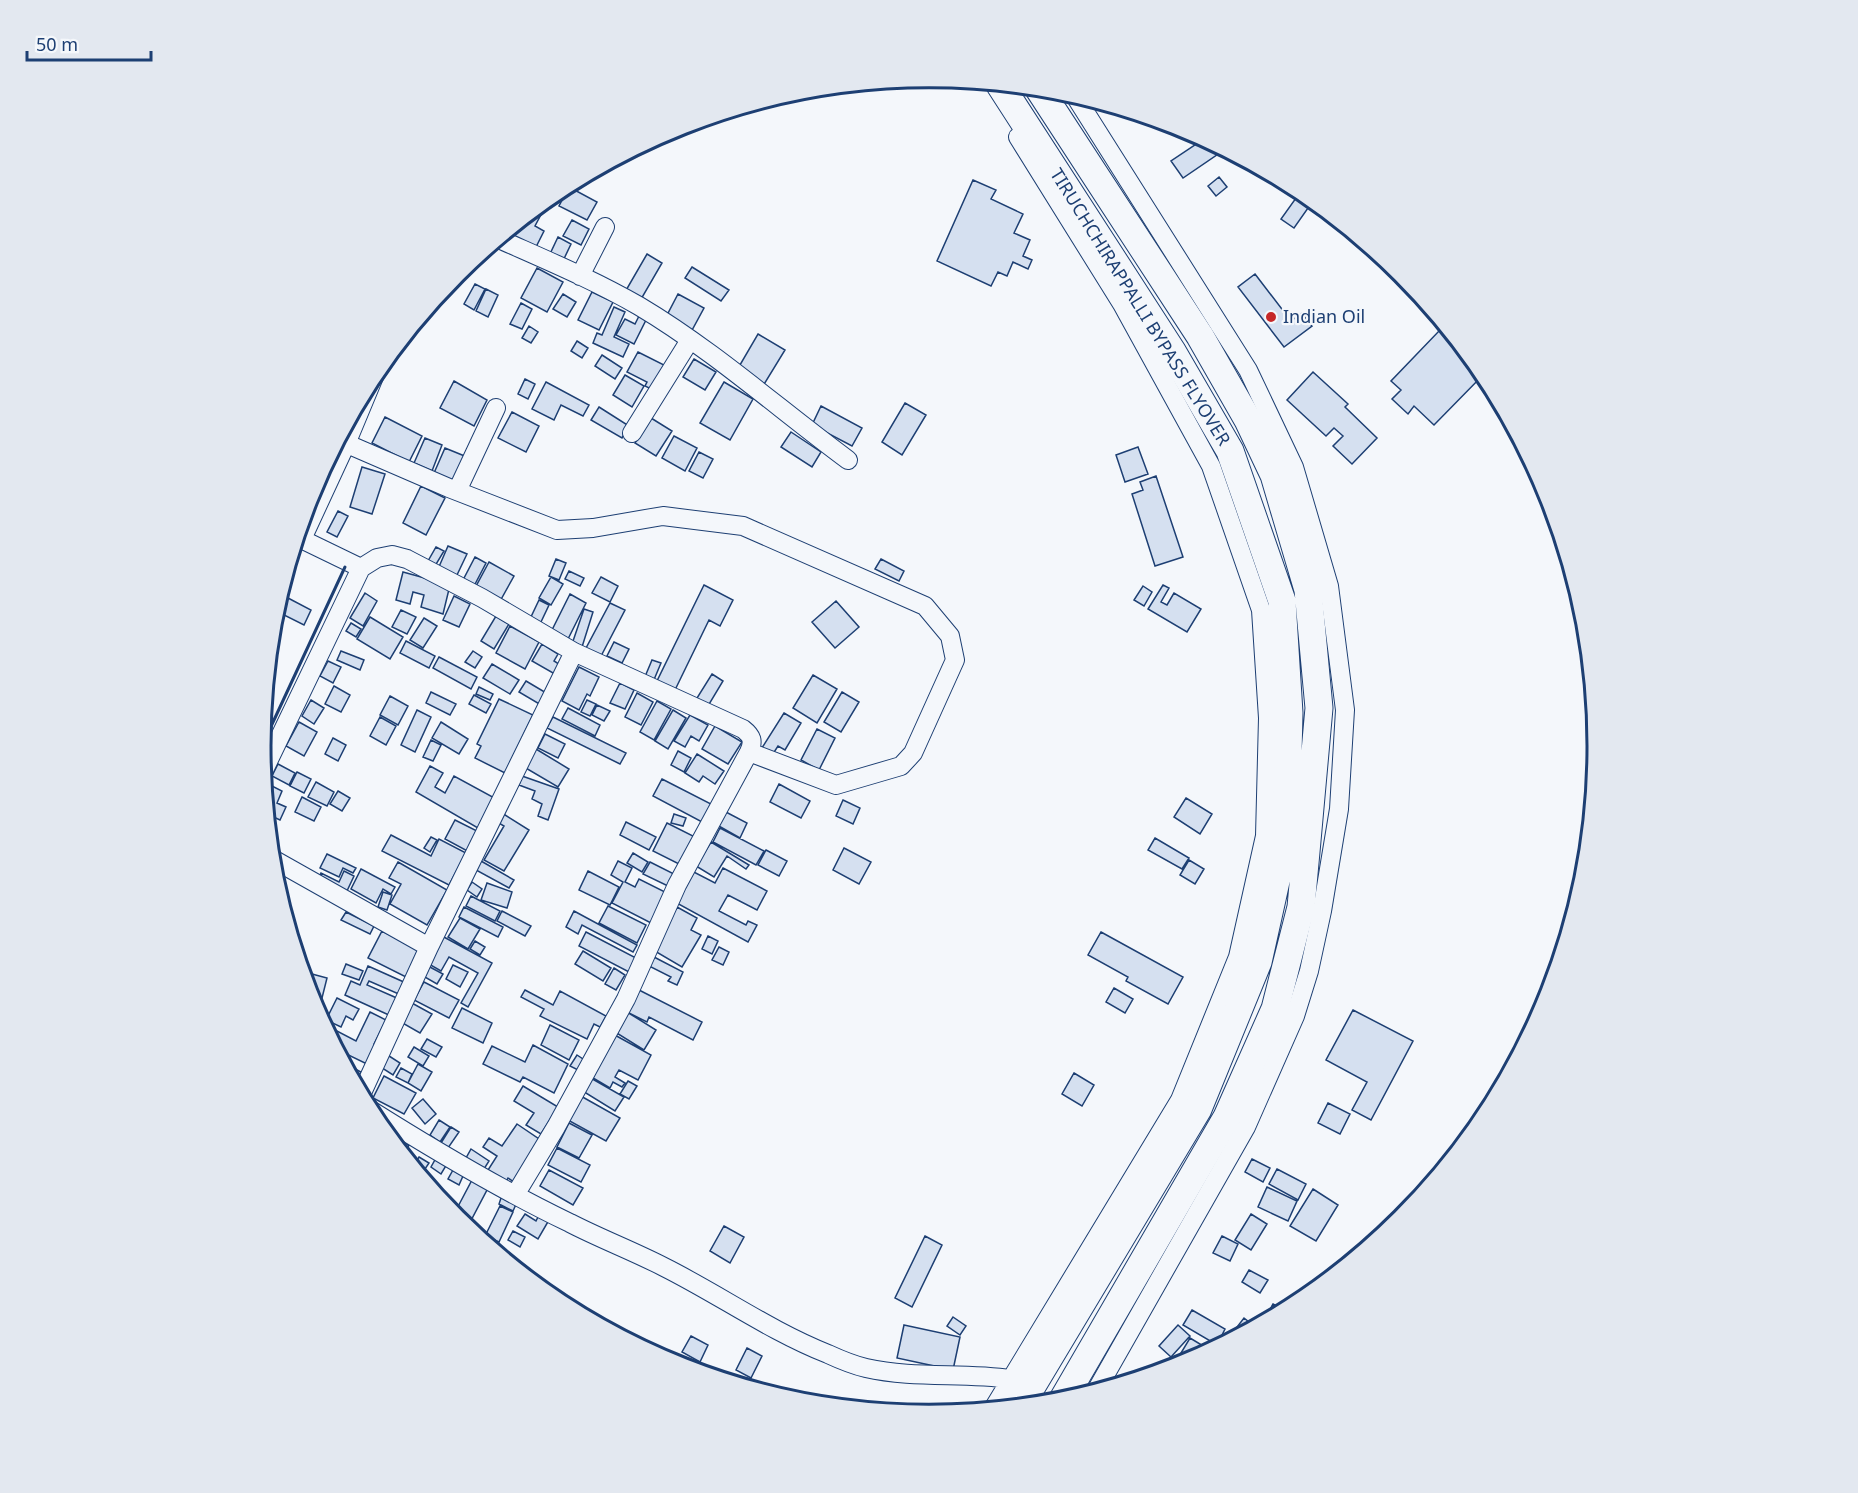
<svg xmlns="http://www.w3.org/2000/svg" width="1858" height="1493" font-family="'Noto Sans',sans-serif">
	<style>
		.building { fill: #d5e0f0; stroke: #1d3f73; stroke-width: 1.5 }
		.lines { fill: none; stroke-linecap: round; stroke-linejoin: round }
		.minor-casing { stroke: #1d3f73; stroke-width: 20 }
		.highway-casing { stroke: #1d3f73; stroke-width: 29 }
		.minor { stroke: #f4f7fb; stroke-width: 18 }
		.highway { stroke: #f4f7fb; stroke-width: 27 }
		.wall { stroke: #1d3f73; stroke-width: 3 }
		.poi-dot { fill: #c62828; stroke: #f4f7fb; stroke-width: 2 }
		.labels { text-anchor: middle; stroke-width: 4.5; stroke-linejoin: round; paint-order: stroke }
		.street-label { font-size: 18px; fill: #1d3f73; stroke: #f4f7fb }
		.poi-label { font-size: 18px; fill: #1d3f73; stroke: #f4f7fb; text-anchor: start }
		.rim { fill: none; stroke: #1d3f73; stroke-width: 3 }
	</style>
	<rect width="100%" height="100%" fill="#f4f7fb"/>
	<!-- building -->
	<path class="building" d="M1204,139L1224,150L1183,178L1171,161Z
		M1219,177L1227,187L1216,196L1208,186Z
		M973,180L996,190L991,199L1023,214L1014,233L1030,240L1023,256L1032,260L1028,269L1013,262L1007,276L998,272L991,286L937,261Z
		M569,187L597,202L587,220L559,206Z
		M1301,191L1313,201L1294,228L1281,219Z
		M543,203L546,205L535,226L544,231L535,249L506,233Z
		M572,220L589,229L581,245L563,236Z
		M558,237L571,244L562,263L549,256Z
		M647,254L662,263L640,301L625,292Z
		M692,267L729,290L721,301L685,278Z
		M537,268L563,282L547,312L521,298Z
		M1255,274L1291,321L1302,313L1312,326L1284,347L1238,287Z
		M475,284L485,289L474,310L464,304Z
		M486,289L498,295L488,317L476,311Z
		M592,292L613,302L599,330L578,320Z
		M563,294L576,302L567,317L553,309Z
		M678,294L704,308L691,332L665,319Z
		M521,303L532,309L522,329L510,324Z
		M614,307L625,312L614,337L629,344L623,357L593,343L597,333L602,335Z
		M640,314L647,318L634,344L616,335L625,319L635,324Z
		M1442,322L1484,374L1434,425L1414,406L1408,414L1392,399L1401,390L1391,381L1441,329L1438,327Z
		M529,326L538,332L531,343L522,338Z
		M758,334L785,350L763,386L737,370Z
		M577,341L588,348L582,358L571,351Z
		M638,352L666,366L653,390L645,386L647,382L627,372Z
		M602,355L622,368L615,379L595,366Z
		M694,359L716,372L705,390L683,377Z
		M1313,372L1348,404L1345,407L1377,438L1352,464L1333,446L1343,436L1334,428L1326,436L1287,400Z
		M625,375L644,386L632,407L613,395Z
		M525,379L535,384L528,399L518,394Z
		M454,381L487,400L474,426L440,408Z
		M546,382L589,405L583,416L561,405L554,420L532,409Z
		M724,382L753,399L730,440L700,423Z
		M905,403L926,415L902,455L882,442Z
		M821,406L862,428L852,446L812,425Z
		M599,407L629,426L622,438L591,420Z
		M512,412L539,426L526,452L498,438Z
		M385,417L422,436L409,462L372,443Z
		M651,418L672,431L656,456L635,443Z
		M791,432L821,452L812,467L781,447Z
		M674,436L697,448L685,471L662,458Z
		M425,438L442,445L432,471L414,463Z
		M1138,447L1148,474L1125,482L1116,455Z
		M445,448L467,457L457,483L434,473Z
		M699,452L713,459L703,478L689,471Z
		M362,467L385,474L372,514L350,507Z
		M1156,476L1183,557L1155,566L1132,494L1143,490L1140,482Z
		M421,486L445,498L426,535L403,523Z
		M338,511L348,516L337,537L327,532Z
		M448,546L467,554L456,577L438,569Z
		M436,547L444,551L435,566L428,561Z
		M475,557L486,563L473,588L462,582Z
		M556,559L566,563L559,580L549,576Z
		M881,559L904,571L899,581L875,569Z
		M489,562L514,576L499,603L474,590Z
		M569,571L584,578L580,586L565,579Z
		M403,572L450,585L443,614L421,607L424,595L413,592L410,604L396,600Z
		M551,577L563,584L551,605L539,598Z
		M601,577L618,586L610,602L592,593Z
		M704,585L733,600L720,626L709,620L674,692L656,683Z
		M1163,585L1169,588L1161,602L1167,605L1174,593L1201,609L1187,632L1148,609Z
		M1143,586L1152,592L1144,606L1134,600Z
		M365,593L377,601L363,626L350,618Z
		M570,594L586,603L566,643L550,634Z
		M454,596L470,604L459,627L443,620Z
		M288,598L311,610L304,625L280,613Z
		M539,600L549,605L540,624L530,619Z
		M836,601L859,627L835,648L812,622Z
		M610,603L625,610L600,658L585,650Z
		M584,609L593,612L582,647L572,644Z
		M401,610L416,617L407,634L392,627Z
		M496,616L509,624L494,649L481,641Z
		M370,617L403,637L390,659L357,639Z
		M424,618L437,626L423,648L410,640Z
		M351,623L361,629L356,637L346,631Z
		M510,626L539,642L525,669L496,653Z
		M406,641L435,656L429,668L400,653Z
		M614,642L629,649L622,663L607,656Z
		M542,644L558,654L554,661L565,668L560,677L532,661Z
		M341,651L364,660L360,670L337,660Z
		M473,651L482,657L475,668L465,662Z
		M439,657L477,677L471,689L433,668Z
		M652,660L661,663L653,682L644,679Z
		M328,661L341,667L333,683L320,676Z
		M492,664L519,680L510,694L483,678Z
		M579,667L599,677L590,696L587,694L579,710L562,701Z
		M712,674L723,681L708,706L697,698Z
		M813,675L837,689L817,723L793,708Z
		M526,681L548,694L541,705L519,692Z
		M620,683L634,690L625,709L610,703Z
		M334,686L350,695L341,712L325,704Z
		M479,687L493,694L490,700L476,694Z
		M431,692L456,704L450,715L426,703Z
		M842,692L859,702L841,732L824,722Z
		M637,693L653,702L641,725L625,717Z
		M474,695L491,704L486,713L469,704Z
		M390,696L408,706L398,725L380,715Z
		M499,699L533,715L505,773L475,758L481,746L477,744Z
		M311,700L324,708L314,724L302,716Z
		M587,700L596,704L590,716L581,712Z
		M657,701L671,709L654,740L640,732Z
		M597,705L610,711L604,721L592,715Z
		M568,708L600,725L595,736L562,719Z
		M417,710L431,717L415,752L401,745Z
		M673,710L686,718L668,749L655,741Z
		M784,713L801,723L785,750L778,746L771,757L760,751Z
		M690,715L708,725L699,741L691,736L685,747L674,741Z
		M380,717L396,726L386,745L370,736Z
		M553,717L626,753L620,764L547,728Z
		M299,722L317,732L304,756L286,746Z
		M441,722L468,739L459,754L432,738Z
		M715,726L742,742L728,764L702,749Z
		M817,729L835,738L819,770L801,760Z
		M545,734L565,744L558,758L538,748Z
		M333,738L346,745L338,761L325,754Z
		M431,740L441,745L433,761L423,757Z
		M536,749L569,769L558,787L524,767Z
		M678,751L691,758L684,772L671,765Z
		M697,754L724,771L715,784L703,776L699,782L685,773Z
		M278,764L295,773L289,785L272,776Z
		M430,766L443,773L435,787L445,793L454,776L500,801L483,831L416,792Z
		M297,772L311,779L304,793L290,786Z
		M522,776L559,789L548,820L538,816L542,804L532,799L535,791L519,785Z
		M662,779L711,804L702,822L653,796Z
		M316,782L334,792L327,806L308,797Z
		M268,784L282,791L277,803L286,807L280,820L267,814L265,790Z
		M779,784L810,801L801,818L770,802Z
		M338,791L350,798L342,811L330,804Z
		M302,797L321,807L314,821L295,812Z
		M1186,798L1212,814L1200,834L1174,817Z
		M843,800L860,808L853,824L836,816Z
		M724,811L747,823L740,838L717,825Z
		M502,813L529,830L504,871L484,860L504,826L497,822Z
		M674,814L686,818L683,826L671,823Z
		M455,820L481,833L471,853L445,839Z
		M626,822L656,837L649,850L620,835Z
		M667,823L695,837L681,865L653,851Z
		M720,828L764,851L756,865L713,842Z
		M391,835L431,856L439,839L466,853L449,885L382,851Z
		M431,837L437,840L430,852L424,848Z
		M1155,838L1189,858L1182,869L1148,850Z
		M711,842L749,865L746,869L727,856L714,877L696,866Z
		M844,848L871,862L859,884L833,870Z
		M766,850L787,861L779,876L758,865Z
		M633,853L648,862L642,872L627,863Z
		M327,854L356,868L353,873L343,868L339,877L320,868Z
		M1189,860L1204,869L1195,884L1180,875Z
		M481,861L514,880L509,888L476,870Z
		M618,861L632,868L625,882L635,887L639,879L667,893L651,923L612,903L623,882L611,875Z
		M398,862L447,890L427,925L390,904L401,884L389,878Z
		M650,862L676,875L670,887L643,874Z
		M723,868L767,891L757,910L728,895L719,911L746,925L748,921L757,925L748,942L673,901L690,870L715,883Z
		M361,869L395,887L391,894L383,889L376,903L351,889Z
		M344,871L354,876L346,893L318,880L321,873L339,882Z
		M588,871L619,887L610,905L579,890Z
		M472,882L482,889L477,897L467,890Z
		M487,883L512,892L507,908L481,900Z
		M383,892L392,895L387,910L378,907Z
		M471,896L500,911L495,921L466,906Z
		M608,906L646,925L637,943L599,923Z
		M464,907L503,927L498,937L459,917Z
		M677,907L697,918L691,930L701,935L682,967L653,950Z
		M502,911L531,926L525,936L497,921Z
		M574,911L637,945L633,952L582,925L578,934L566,927Z
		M346,912L374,926L370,934L341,920Z
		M460,918L480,929L468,949L448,937Z
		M382,931L420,950L406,977L368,958Z
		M586,932L636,958L629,972L579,946Z
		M1101,932L1183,977L1168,1004L1126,981L1128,977L1088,955Z
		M442,936L492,963L468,1007L461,1003L478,973L449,957L441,971L427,963Z
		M708,936L718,941L712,954L702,949Z
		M475,941L485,947L480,955L470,949Z
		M719,947L729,952L723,965L712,960Z
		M583,951L611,968L603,981L575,964Z
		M654,957L683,972L677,985L668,981L671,977L649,966Z
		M346,964L363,971L359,980L342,974Z
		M453,965L468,972L460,987L446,979Z
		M368,966L406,983L401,995L369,981L367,985L399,999L391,1016L345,995L351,981L360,985Z
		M428,966L443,974L437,984L423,976Z
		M614,968L625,975L616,990L605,984Z
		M312,974L327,978L318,1014L308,991Z
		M424,982L459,1000L449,1018L414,1000Z
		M1114,988L1133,999L1125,1013L1106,1002Z
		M637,989L702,1022L693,1040L649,1017L647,1022L625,1011Z
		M525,990L553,1005L560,991L606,1016L600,1027L594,1024L587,1039L540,1016L544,1009L521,997Z
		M337,998L359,1009L353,1020L346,1016L341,1027L326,1020Z
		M410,1002L432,1014L420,1033L399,1021Z
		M462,1008L492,1023L483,1043L452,1028Z
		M1353,1010L1413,1041L1371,1120L1352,1110L1367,1082L1326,1060Z
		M370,1012L386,1020L374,1044L380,1046L371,1066L336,1049L332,1042L337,1031L356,1041Z
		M627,1012L656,1030L644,1050L615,1032Z
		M550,1025L579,1040L569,1060L541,1045Z
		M613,1034L651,1055L638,1080L619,1070L615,1077L625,1083L622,1087L613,1082L610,1088L588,1075Z
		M427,1039L442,1047L436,1057L421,1049Z
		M533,1045L568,1064L554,1093L523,1077L520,1082L483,1064L492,1046L525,1062Z
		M414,1047L429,1056L423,1066L408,1057Z
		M386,1054L400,1063L393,1075L379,1066Z
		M577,1055L586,1061L580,1071L570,1066Z
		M344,1063L361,1072L355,1083Z
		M418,1064L432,1072L421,1091L408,1083Z
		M401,1068L412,1074L408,1083L396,1077Z
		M1074,1073L1094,1085L1082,1106L1062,1094Z
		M384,1076L416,1093L404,1114L373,1098Z
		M589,1077L624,1097L615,1111L581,1090Z
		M628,1081L637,1086L629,1099L620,1094Z
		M523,1086L558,1107L541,1134L526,1125L534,1113L514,1101Z
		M579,1095L620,1118L606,1141L566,1119Z
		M423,1099L436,1114L425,1124L412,1108Z
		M1328,1103L1350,1114L1340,1134L1318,1123Z
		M439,1120L450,1127L440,1142L430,1135Z
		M569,1123L592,1135L579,1158L557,1147Z
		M517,1124L542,1141L514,1182L508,1178L506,1182L488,1170L497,1156L483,1147L489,1138L502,1146Z
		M451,1127L459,1132L448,1148L441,1143Z
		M395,1137L409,1145L404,1155L393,1141Z
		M557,1148L590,1165L581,1182L548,1165Z
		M471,1149L489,1161L484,1169L466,1158Z
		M419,1157L429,1163L423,1172L414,1166Z
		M436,1158L447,1164L441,1174L431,1167Z
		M1252,1159L1270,1168L1263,1182L1245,1172Z
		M1277,1169L1306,1184L1298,1200L1269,1184Z
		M453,1170L463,1176L459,1185L448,1179Z
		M549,1170L583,1188L573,1205L540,1186Z
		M472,1180L488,1188L467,1228L453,1216Z
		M1267,1187L1297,1201L1288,1221L1258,1207Z
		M1313,1189L1338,1205L1316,1241L1290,1226Z
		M502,1195L517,1202L513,1211L499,1204Z
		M500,1206L513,1212L499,1242L485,1236Z
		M525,1214L536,1221L539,1215L549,1220L538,1239L517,1226Z
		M1251,1214L1267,1224L1251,1250L1235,1240Z
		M724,1226L744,1237L730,1263L710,1251Z
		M513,1231L525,1237L520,1247L508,1240Z
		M925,1236L942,1245L912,1307L895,1298Z
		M1222,1236L1238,1244L1230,1261L1213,1253Z
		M1249,1270L1268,1280L1260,1293L1242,1282Z
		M1273,1304L1285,1311L1263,1322Z
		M1192,1310L1225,1329L1217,1345L1183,1325Z
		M953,1317L966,1326L960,1335L947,1326Z
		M1244,1318L1254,1326L1244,1332L1237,1327Z
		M904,1325L960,1337L953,1370L897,1358Z
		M1178,1325L1190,1336L1171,1357L1159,1346Z
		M691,1336L708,1345L700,1362L682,1352Z
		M1190,1338L1205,1347L1200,1356L1172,1368Z
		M747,1348L762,1356L751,1378L736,1370Z"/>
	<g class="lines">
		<defs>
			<path id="minor" d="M1075,96L1248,370L1294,467L1329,586L1345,710L1339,809L1322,911L1309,971L1295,1016L1246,1127L1096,1391
				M499,239C546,260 594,280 639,306C713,350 779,409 848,460
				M580,276L605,227
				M632,433L690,340
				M338,440L449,488L557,530L593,528L663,516L743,526L925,606L950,636L955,660L913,753L901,766L836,785L749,752
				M457,491L496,408
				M302,539L346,444L376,372
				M361,568L377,558L392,555L407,559L482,598L574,652L743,729C752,736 754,741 749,752L677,885L626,999L556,1127L515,1195
				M263,772L361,568L297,537
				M271,858L429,947
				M361,1095L429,947L574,652
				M369,1109C434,1150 501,1190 570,1223C601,1239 633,1251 664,1267C720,1295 770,1331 828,1354C841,1360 853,1365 866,1368C914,1379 963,1372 1011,1379
				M993,1409L1180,1100L1238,957L1265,836L1268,718L1261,610L1211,466L1122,304L1018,137"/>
			<path id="highway" d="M1000,85L1172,351L1230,451L1282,601L1289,713L1286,836L1258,962L1198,1109L1020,1406
				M1039,89L1200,336L1248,420L1274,475L1308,590L1319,708L1301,907L1275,1009L1227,1117L1062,1401"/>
		</defs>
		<!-- minor casing -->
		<use href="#minor" class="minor-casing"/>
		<!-- highway casing -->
		<use href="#highway" class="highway-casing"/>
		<!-- minor -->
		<use href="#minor" class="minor"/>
		<!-- highway -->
		<use href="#highway" class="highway"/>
		<!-- wall -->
		<path class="wall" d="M261,748L345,567"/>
	</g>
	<!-- markers -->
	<circle class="poi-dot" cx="1271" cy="317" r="6"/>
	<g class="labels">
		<!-- street labels -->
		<g class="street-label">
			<text transform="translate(1140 307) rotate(58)" y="6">TIRUCHCHIRAPPALLI BYPASS FLYOVER</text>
		</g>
		<!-- poi labels -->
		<g class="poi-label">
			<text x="1283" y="323">Indian Oil</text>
		</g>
	</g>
	<!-- crop -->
	<path d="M0 0H1858V1493H0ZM271 746a658 658 0 1 1 1316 0a658 658 0 1 1-1316 0Z" fill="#e3e8f0" fill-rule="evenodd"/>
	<path class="rim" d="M271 746a658 658 0 1 1 1316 0a658 658 0 1 1-1316 0Z"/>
	<!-- scale -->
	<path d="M27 51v9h124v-9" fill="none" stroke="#1d3f73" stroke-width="3"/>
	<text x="36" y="51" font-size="18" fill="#1d3f73" stroke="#f4f7fb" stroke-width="4.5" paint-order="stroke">50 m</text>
</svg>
